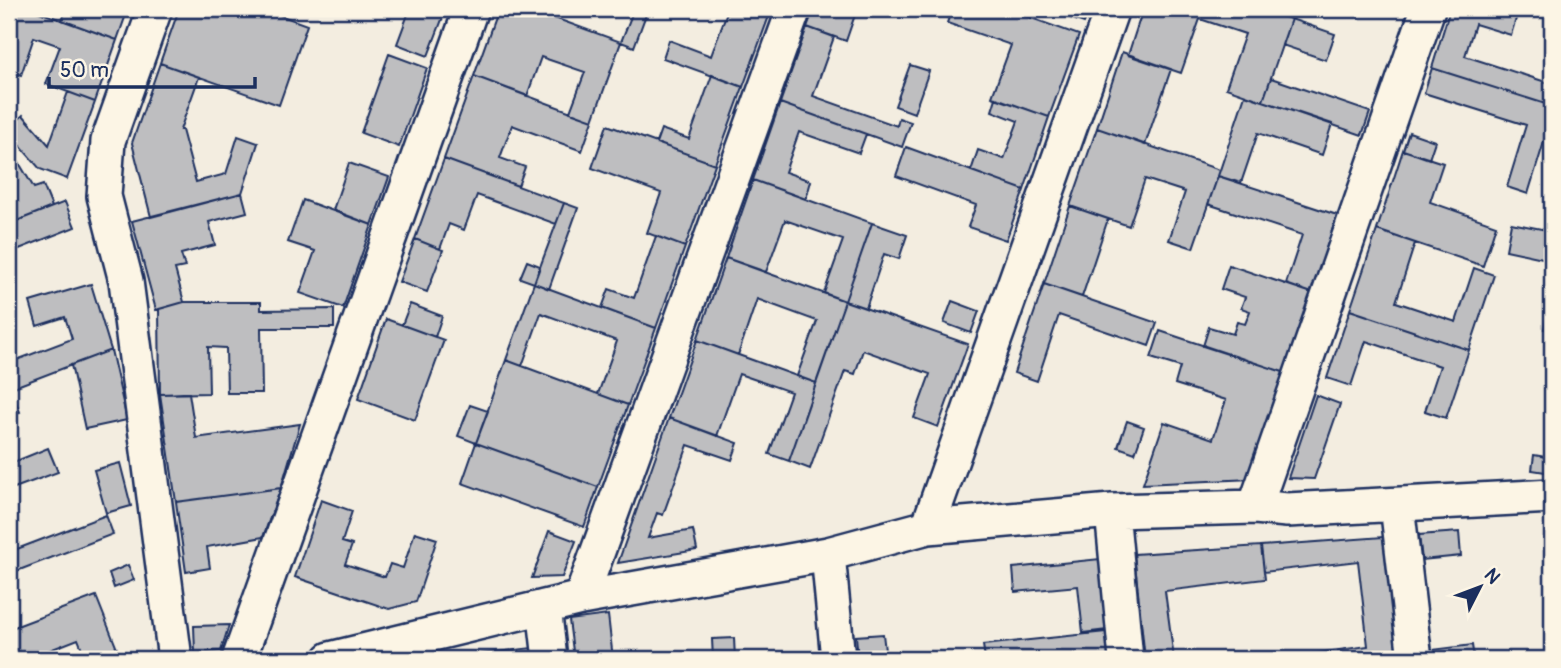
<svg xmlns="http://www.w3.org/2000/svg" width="1561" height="668" font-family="Pangolin,sans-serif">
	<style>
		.building { fill: #bebec0; stroke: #1b2f5e; stroke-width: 2 }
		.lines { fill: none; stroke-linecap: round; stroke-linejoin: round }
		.minor-casing { stroke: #1b2f5e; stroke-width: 38 }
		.minor { stroke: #fcf5e5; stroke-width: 33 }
	</style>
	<rect width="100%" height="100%" fill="#f3ede0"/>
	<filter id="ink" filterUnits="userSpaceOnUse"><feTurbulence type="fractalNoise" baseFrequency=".0143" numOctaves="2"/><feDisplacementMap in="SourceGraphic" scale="14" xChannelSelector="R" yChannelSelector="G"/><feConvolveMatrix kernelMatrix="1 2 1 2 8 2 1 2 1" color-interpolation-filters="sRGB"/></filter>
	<g filter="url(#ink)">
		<!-- building -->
		<path class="building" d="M9,9H31L117,40L95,102L46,84L60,46L34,37L21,75L9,71Z
			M63,9H128L117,40L62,20L66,10Z
			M179,9H263L307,25L279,105L160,63Z
			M410,9H446L428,56L397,44Z
			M498,9H530L621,42L593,120L570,112L585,72L541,57L527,96L474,76Z
			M634,9H648L634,47L621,42Z
			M728,9H750L769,16L743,87L663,58L669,40L711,56Z
			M814,9H857L846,41L807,27Z
			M952,9H1006L1079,35L1049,117L992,97L1011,45L947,23Z
			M1063,9H1090L1084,23L1061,15Z
			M1143,9H1260L1291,19L1263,101L1226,88L1245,34L1200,19L1181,73L1128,55Z
			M1278,9H1297L1293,20L1277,14Z
			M1450,9H1508L1518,12L1511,35L1475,24L1465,56L1552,84V106L1432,68Z
			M1291,19L1335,34L1326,60L1282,45Z
			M807,27L834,37L813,96L897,126L899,118L911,122L902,147L780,103Z
			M1122,52L1171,69L1145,145L1097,128Z
			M389,54L427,68L399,147L361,133Z
			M160,63L199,77L180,130H182L196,182L226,174L238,136L258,143L242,193L151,217L132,143Z
			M910,65L929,71L914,113L895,106Z
			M1432,68L1552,106V116L1528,194L1507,187L1526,125L1424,93Z
			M712,75L743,87L715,164L656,143L661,129L689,139Z
			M474,76L593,120L582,151L512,125L500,158L525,167L518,186L444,159Z
			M1271,78L1370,112L1362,135L1263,101Z
			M68,92L95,102L67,179L40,169L9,133V109L19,119L23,115L49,145Z
			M1245,95L1332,124L1322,155L1258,133L1241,183L1218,176Z
			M996,98L1049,117L1024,190L971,171L978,150L1004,159L1018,121L992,111Z
			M780,103L866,134L859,153L799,132L785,172L811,181L806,199L753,180Z
			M607,125L715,164L685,247L647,233L661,193L592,168Z
			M1097,128L1220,170L1193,248L1169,240L1185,192L1145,179L1129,226L1070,206Z
			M1409,132L1435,141L1429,159L1403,150Z
			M9,146L34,188L43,185L52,207L9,224Z
			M906,147L1024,190L1006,240L968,227L976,205L896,176Z
			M1403,150L1443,163L1430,202L1496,225L1483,266L1377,230Z
			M444,159L564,203L556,224L477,195L464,230L449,224L440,249L415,239Z
			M349,163L389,177L372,225L333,210Z
			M1218,176L1337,215L1312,293L1286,284L1302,235L1208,204Z
			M753,180L872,223L845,301L824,293L843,240L785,220L766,272L726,258Z
			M242,193L247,212L209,222L215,245L181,254L185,267L175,269L184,302L156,310L132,221Z
			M303,200L372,225L343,308L300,293L315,251L288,242Z
			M65,202L75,227L9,253V224Z
			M564,203L578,208L549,289L534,283Z
			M1070,206L1108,219L1082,297L1044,284Z
			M872,223L907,235L899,259L884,254L866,308L845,301Z
			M1511,223L1552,231V260L1506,250Z
			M1377,230L1415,243L1396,302L1456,322L1474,268L1494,275L1469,350L1350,310Z
			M656,236L685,247L656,328L602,308L609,289L634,298Z
			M415,239L443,250L427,292L399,282Z
			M726,258L845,301L816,383L797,376L817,321L757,299L738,355L697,340Z
			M527,261L540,266L534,283L520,278Z
			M1229,265L1312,293L1286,373L1203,346L1209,327L1233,334L1237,322L1245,324L1250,311L1241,308L1245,297L1221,289Z
			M534,283L656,328L628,405L598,394L617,341L541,313L522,366L506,360Z
			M91,284L111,350L9,389V349L14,361L72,339L65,317L37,326L30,302Z
			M1044,284L1157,323L1149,346L1059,315L1037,381L1014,373Z
			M845,301L968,344L938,427L914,418L930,374L863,350L855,374L845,371L810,469L789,461Z
			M952,301L979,311L971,333L944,323Z
			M1550,301H1552V331L1544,329Z
			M184,302H261V310L334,309V328H261L262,393H227L226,348L208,347L209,393L160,394L159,309Z
			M410,304L442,316L435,337L402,325Z
			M1350,310L1469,350L1446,418L1425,411L1440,366L1366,341L1351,386L1327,378Z
			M386,319L444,340L415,420L358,399Z
			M1160,331L1286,373L1252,479L1143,484L1164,422L1213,439L1226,400L1175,384L1180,367L1151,358Z
			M697,340L816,383L789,461L769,454L791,392L739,374L717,436L669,418Z
			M111,350L127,420L85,429L71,365Z
			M506,360L628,405L598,487L476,443Z
			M10,388L20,412L9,416V389Z
			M189,393L196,438L300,424L281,488L176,502L160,394Z
			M1316,395L1340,404L1314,479L1288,478Z
			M470,405L488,411L476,443L458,436Z
			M669,418L738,443L732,460L688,445L663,515L657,513L648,538L693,530L697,550L618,563Z
			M1127,421L1144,427L1135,453L1118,447Z
			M476,443L598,487L584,527L462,483Z
			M48,448L58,472L9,490V464Z
			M1534,455L1552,458V473L1532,470Z
			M120,463L131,506L106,513L94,470Z
			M281,488L263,537L207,547L210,568L186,572L176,502Z
			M321,500L352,511L342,542L352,545L345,564L385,577L390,564L403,568L415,532L437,539L416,602L389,609L295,577Z
			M106,515L113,534L9,574V552Z
			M549,531L576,541L562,577L532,578Z
			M1459,532L1461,556L1422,560L1419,535Z
			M1383,537L1398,659H1275L1368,646L1358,561L1264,572L1261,546Z
			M1261,546L1265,579L1165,591L1174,659H1145L1134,554Z
			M1100,559L1107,630L1083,633L1078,586L1015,592L1013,568Z
			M128,565L134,580L114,588L109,573Z
			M96,596L121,659H86L78,639L27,659H9V629Z
			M608,615L613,659H574L569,620Z
			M229,625L221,651L195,653L194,626Z
			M1106,632L1109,659H985L983,645Z
			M883,634L886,659H858L856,636Z
			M734,638L735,659H713L712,639Z
			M1472,645L1474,659H1433L1432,650Z
			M532,648L533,659H446V658Z"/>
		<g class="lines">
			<defs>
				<path id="minor" d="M155,9L108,141L104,196L126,281L175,659
					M1397,505L1415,659
					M1255,507L1428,9
					M1112,511L1126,659
					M928,527L1112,9
					M828,554L838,659
					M581,598L794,9
					M544,607L550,659
					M239,659L471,9
					M330,659L581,598L828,554L928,527L1112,511L1255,507L1287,510L1552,496"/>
			</defs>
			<!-- minor casing -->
			<use href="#minor" class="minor-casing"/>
			<!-- minor -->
			<use href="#minor" class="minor"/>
		</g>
	</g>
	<!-- margin -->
	<rect width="1561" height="668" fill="none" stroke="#fcf5e5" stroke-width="35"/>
	<rect x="18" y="18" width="1526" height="633" fill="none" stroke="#1b2f5e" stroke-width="2.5" filter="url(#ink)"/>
	<!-- north arrow -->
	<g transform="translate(1480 587) rotate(48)" stroke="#fcf5e5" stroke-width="5" paint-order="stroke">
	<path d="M0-5L12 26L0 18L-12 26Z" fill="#1b2f5e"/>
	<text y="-10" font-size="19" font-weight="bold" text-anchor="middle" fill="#1b2f5e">N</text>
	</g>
	<!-- scale -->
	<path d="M49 77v10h206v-10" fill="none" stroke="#1b2f5e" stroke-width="3.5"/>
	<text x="60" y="77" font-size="21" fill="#1b2f5e" stroke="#fcf5e5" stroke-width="5" paint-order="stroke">50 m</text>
</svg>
